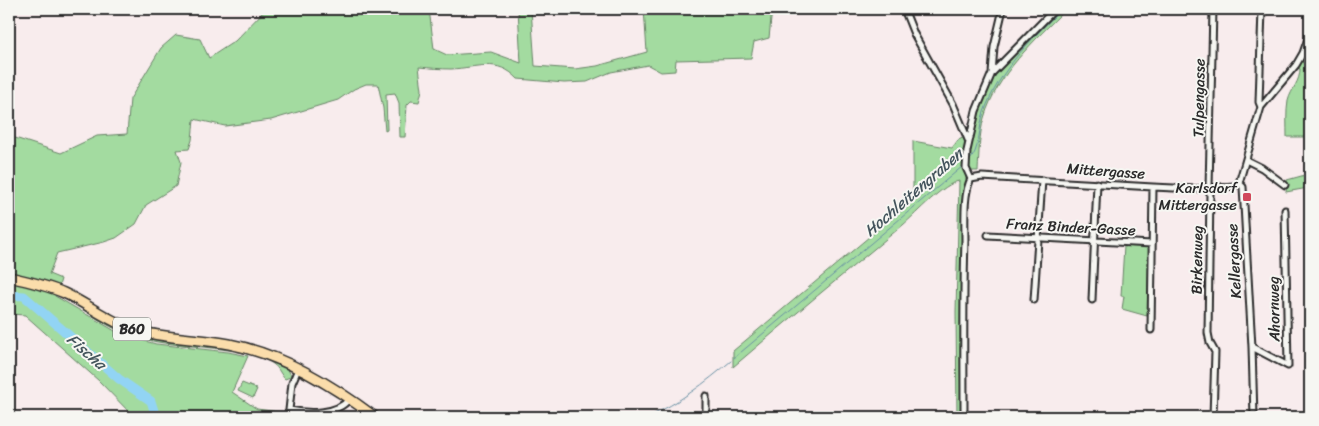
<svg xmlns="http://www.w3.org/2000/svg" width="1319" height="426" font-family="Sriracha,sans-serif">
	<style>
		.green { fill: #a3dba0; stroke: #678366 }
		.lines { fill: none; stroke-linecap: round; stroke-linejoin: round }
		.stream { stroke: #6990a4; stroke-width: 1 }
		.river { stroke: #92d4f4; stroke-width: 9 }
		.minor-casing { stroke: #2b2b2b; stroke-width: 9 }
		.primary-casing { stroke: #2b2b2b; stroke-width: 12 }
		.minor { stroke: #f6f6f2; stroke-width: 5 }
		.primary { stroke: #fbddab; stroke-width: 9 }
		.poi-dot { fill: #d1495b; stroke: #f6f6f2; stroke-width: 2 }
		.labels { text-anchor: middle; stroke-width: 4; stroke-linejoin: round; paint-order: stroke }
		.shield { fill: #f6f6f2; stroke: #686867; stroke-width: 1 }
		.shield-label { font-size: 14px; font-weight: bold; fill: #2b2b2b }
		.street-label { font-size: 15px; fill: #2b2b2b; stroke: #f6f6f2 }
		.poi-label { font-size: 15px; fill: #2b2b2b; stroke: #f6f6f2; text-anchor: end }
		.water-label { font-size: 16px; font-style: italic; fill: #45555d; stroke: #f6f6f2 }
	</style>
	<rect width="100%" height="100%" fill="#f8eced"/>
	<filter id="ink" filterUnits="userSpaceOnUse"><feTurbulence type="fractalNoise" baseFrequency=".02" numOctaves="2"/><feDisplacementMap in="SourceGraphic" scale="10" xChannelSelector="R" yChannelSelector="G"/><feConvolveMatrix kernelMatrix="1 2 1 2 8 2 1 2 1" color-interpolation-filters="sRGB"/></filter>
	<g filter="url(#ink)">
		<!-- green -->
		<path class="green" d="M266,9H365L369,10L373,9H429L434,49L447,55L491,52L521,63L518,9H531L535,66L575,69L597,66L647,52L644,9H772L769,38L754,42L751,58L676,60L675,71L661,72L648,65L611,72L587,82L564,83L518,79C497,57 477,68 451,69C441,69 430,68 419,67L422,90L419,102L411,101L407,105L405,137H400L399,103L395,93L386,94L387,130L385,131L383,108L378,84H366L354,89L338,100L271,120L225,126L194,119L192,140L189,149L177,150L181,162L176,186L146,205L136,224L116,238L104,242L57,253L49,274L61,279L59,286L79,296L122,328L230,347L271,360L287,368L291,375L290,377L285,379C280,374 279,368 273,364C265,358 254,355 244,353C207,344 166,348 130,335C103,326 81,306 56,294L55,296L122,335L156,344L228,352L248,356L232,392L257,409L300,415L301,417H134L99,381L25,315L9,314V136L61,153L97,136L127,134L130,99L161,48L176,35L200,39L209,58L235,41Z
			M1058,9H1066C1035,40 997,74 984,118C979,135 979,154 978,171H970L966,177L962,257L967,258L966,417H957L956,312L959,181C943,184 917,213 903,225C846,272 789,319 733,367V351L913,200V141L952,148L958,140L973,134L977,115L991,79L1031,36Z
			M1310,41V193L1308,188L1286,192L1287,180L1305,175L1307,137H1287C1287,126 1286,112 1288,101C1291,89 1300,82 1300,69L1297,67Z
			M1124,246L1149,247L1147,316L1122,309L1124,296H1121Z
			M242,383L257,389L253,398L238,391Z"/>
		<g class="lines">
			<!-- stream -->
			<path class="stream" d="M968,162C981,151 978,127 984,112C999,71 1031,39 1062,9
				M734,358L963,166
				M648,417C679,403 705,383 731,361"/>
			<!-- river -->
			<path class="river" d="M9,295L24,296L119,379L151,401L156,417"/>
			<defs>
				<path id="minor" d="M904,9L914,34L953,104L969,142
					M1213,9L1209,188L1210,193L1208,333L1210,343L1215,352L1213,417
					M992,73L994,47L1003,9
					M1261,107L1259,102L1262,9
					M1246,160L1262,168L1285,185
					M971,179L982,177L1153,187L1195,189L1234,186L1239,183
					M988,235L1152,244
					M1034,300L1042,180
					M1092,300L1097,183
					M1151,330L1153,187
					M1252,347L1288,366L1285,210
					M298,369L292,383L289,410C308,414 337,415 349,399
					M706,396V417
					M964,417C964,358 963,299 965,240C965,224 963,193 971,179L966,168L967,151L976,111L992,73L1055,9
					M1254,417L1252,347L1243,187L1239,183L1261,107L1296,65L1303,53L1310,33"/>
				<path id="primary" d="M9,277C28,281 46,285 64,293C88,304 109,322 135,330C166,339 198,338 229,344C282,354 332,385 375,417"/>
			</defs>
			<!-- minor casing -->
			<use href="#minor" class="minor-casing"/>
			<!-- primary casing -->
			<use href="#primary" class="primary-casing"/>
			<!-- minor -->
			<use href="#minor" class="minor"/>
			<!-- primary -->
			<use href="#primary" class="primary"/>
		</g>
	</g>
	<!-- markers -->
	<rect class="poi-dot" x="1242" y="192" width="10" height="10" rx="2.5"/>
	<g class="labels">
		<!-- shield labels -->
		<rect class="shield" x="113" y="317.5" width="38" height="23" rx="4"/>
		<g class="shield-label">
			<text x="132" y="334">B60</text>
		</g>
		<!-- street labels -->
		<g class="street-label">
			<text transform="translate(1199 98) rotate(-89)" y="5">Tulpengasse</text>
			<text transform="translate(1106 171) rotate(4)" y="5">Mittergasse</text>
			<text transform="translate(1071 227) rotate(3)" y="5">Franz Binder-Gasse</text>
			<text transform="translate(1197 260) rotate(-89)" y="5">Birkenweg</text>
			<text transform="translate(1234 261) rotate(-93)" y="5">Kellergasse</text>
			<text transform="translate(1274 309) rotate(-91)" y="5">Ahornweg</text>
		</g>
		<!-- poi labels -->
		<g class="poi-label">
			<text x="1237" y="193">Karlsdorf<tspan x="1237" dy="17">Mittergasse</tspan></text>
		</g>
		<!-- water labels -->
		<g class="water-label">
			<text transform="translate(913 192) rotate(-41)" y="6">Hochleitengraben</text>
			<text transform="translate(87 351) rotate(41)" y="6">Fischa</text>
		</g>
	</g>
	<!-- margin -->
	<rect width="1319" height="426" fill="none" stroke="#f6f6f2" stroke-width="30"/>
	<rect x="15" y="15" width="1289" height="396" fill="none" stroke="#2b2b2b" stroke-width="2" filter="url(#ink)"/>
</svg>
